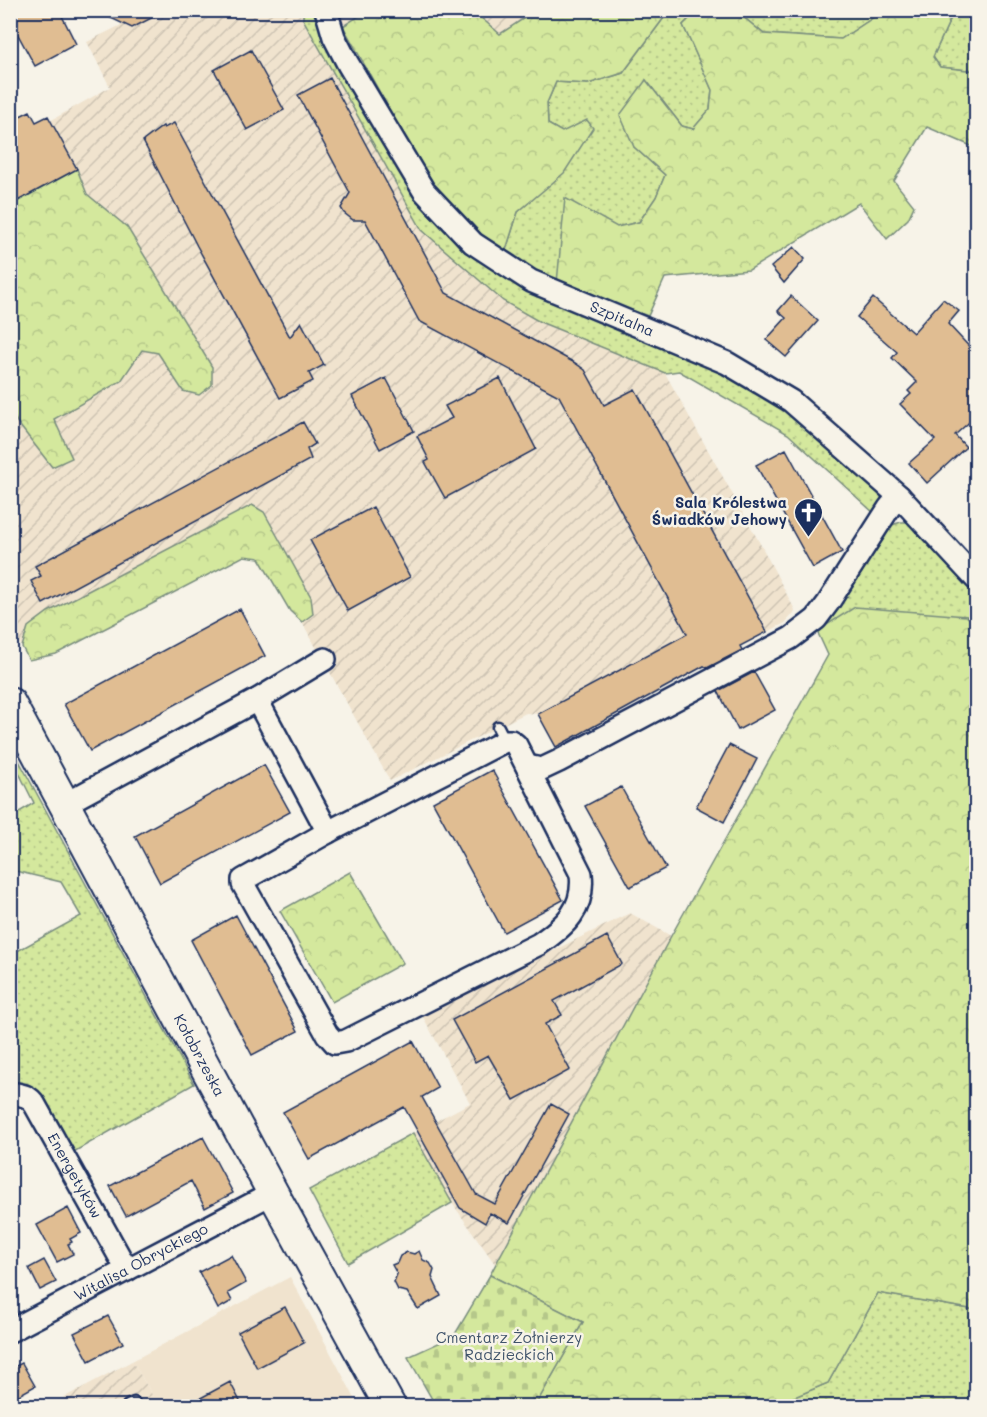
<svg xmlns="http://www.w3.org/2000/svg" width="987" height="1417" font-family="Mali,sans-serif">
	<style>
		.built { fill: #f0e3ce }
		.industrial { fill: url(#industrial-furrows) }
		.grass { fill: url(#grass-dots); stroke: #788c7e; stroke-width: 1.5 }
		.forest { fill: url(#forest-crowns); stroke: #788c7e; stroke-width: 1.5 }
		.cemetery { fill: url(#cemetery-stones); stroke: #788c7e; stroke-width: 1.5 }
		.building { fill: #e0bd92; stroke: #1b2f5e; stroke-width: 1.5 }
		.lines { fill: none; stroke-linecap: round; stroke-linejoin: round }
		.service-casing { stroke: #1b2f5e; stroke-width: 15 }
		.minor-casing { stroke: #1b2f5e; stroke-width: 26 }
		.secondary-casing { stroke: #1b2f5e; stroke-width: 34 }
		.service { stroke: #f7f3e8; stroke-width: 10 }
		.minor { stroke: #f7f3e8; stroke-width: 21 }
		.secondary { stroke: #f7f3e8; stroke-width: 30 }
		.labels { text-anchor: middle; stroke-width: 5; stroke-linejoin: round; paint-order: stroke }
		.street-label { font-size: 15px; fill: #1b2f5e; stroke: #f7f3e8 }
		.poi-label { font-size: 15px; font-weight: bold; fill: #1b2f5e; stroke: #f7f3e8; text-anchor: end }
		.park-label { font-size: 15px; fill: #40546b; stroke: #f7f3e8 }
	</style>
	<defs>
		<pattern id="industrial-furrows" width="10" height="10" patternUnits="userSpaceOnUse" patternTransform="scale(1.5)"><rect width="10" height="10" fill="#f0e3ce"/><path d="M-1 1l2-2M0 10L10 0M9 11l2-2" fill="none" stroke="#cdc3b3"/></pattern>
		<pattern id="grass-dots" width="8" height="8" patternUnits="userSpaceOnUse" patternTransform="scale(1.5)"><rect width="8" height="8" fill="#d4e89d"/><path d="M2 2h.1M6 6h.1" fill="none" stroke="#b5c78a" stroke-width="1.8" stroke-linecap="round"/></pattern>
		<pattern id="forest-crowns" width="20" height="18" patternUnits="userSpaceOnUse" patternTransform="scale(1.5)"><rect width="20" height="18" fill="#d4e89d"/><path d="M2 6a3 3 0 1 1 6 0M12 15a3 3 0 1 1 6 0" fill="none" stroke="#b5c78a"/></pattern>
		<pattern id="cemetery-stones" width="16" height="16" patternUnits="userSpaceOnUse" patternTransform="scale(1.5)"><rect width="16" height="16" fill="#d4e89d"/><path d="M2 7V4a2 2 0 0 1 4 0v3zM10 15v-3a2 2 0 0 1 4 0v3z" fill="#b5c78a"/></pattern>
	</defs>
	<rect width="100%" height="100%" fill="#f7f3e8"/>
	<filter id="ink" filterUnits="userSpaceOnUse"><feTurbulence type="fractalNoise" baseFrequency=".0167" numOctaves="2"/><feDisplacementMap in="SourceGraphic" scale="12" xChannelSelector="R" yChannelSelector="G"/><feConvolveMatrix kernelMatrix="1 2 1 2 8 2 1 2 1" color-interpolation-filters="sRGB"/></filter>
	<g filter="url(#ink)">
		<!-- built -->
		<path class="built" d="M290,1277L359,1406H159L132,1361Z"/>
		<!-- industrial -->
		<path class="industrial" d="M116,11H303V19L422,230L503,301L540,322L665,373L762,547L795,610L794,613L785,623L727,653L539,714L526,713L390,781L302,622L290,611L258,558L244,556L56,654L29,660L10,626V205L76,169L50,121L110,87L87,42L123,24Z
			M336,11H367L343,26Z
			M472,11H535L500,34Z
			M630,913L671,936L495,1264L452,1203L413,1133L470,1103L422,1015Z
			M132,1361L159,1406H48Z"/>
		<!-- grass -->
		<path class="grass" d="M303,11H318L464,246L513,282L539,295L717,369L792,413L881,489V502L875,514L788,434L679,371L665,373L540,322L503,301L422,230L303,19Z
			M669,11H697L683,25L712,90L710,109L693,129L682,126L646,80L634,147L665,175L656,197L639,222L617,227L557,283L505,253L518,212L539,193L562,132L548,124L547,103L556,82L588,84L623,73Z
			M740,11H879L877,15L841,39L764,34L741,15Z
			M954,11H976V71L940,67L933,57Z
			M901,522H909L976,592V622L966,616L817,631L874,553L892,525Z
			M17,757L194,1084L70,1154L11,1086L10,955L81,916L61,882L11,870V817L34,803L13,761Z
			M413,1133L452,1203L348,1263L309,1190Z
			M878,1293L976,1310V1406H773L828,1383Z"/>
		<!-- forest -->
		<path class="forest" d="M472,10L500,34L535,11H669L623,73L588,84L556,82L547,103L548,124L562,132L587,120L593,128L564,173L518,212L505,253L464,221L430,183L343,26L367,11Z
			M697,11H740L741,15L764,34L841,39L877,15L879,11H954L933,57L940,67L976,71V148L927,127L894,181L914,206L908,219L887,239L859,203L749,270L665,278L648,316L557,283L565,198L617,227L639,222L656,197L665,175L634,147L620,115L646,80L682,126L693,129L710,109L712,90L683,25Z
			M77,169L87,194L127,227L212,367V385L199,395L183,391L158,353L142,350L121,381L54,419L72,458L52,467L17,422L11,410V205Z
			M252,505L264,512L311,597L313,614L302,622L290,611L259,558L244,556L56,654L29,660L22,647L28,627L48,612Z
			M855,607L966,616L976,622V1310L878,1293L828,1383L773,1406H535L583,1322L490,1275L671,936L828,655L817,631Z
			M350,872L403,963L332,1002L280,911Z"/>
		<!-- cemetery -->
		<path class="cemetery" d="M490,1275L583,1322L535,1406H436L408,1357L454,1336Z"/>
		<!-- building -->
		<path class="building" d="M10,10H59L76,44L35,66L10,20Z
			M94,10H167L132,28Z
			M251,50L284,110L247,130L214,70Z
			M330,78L446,293L575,363L585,370L604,405L635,389L767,632L740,646L742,650L707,668L704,666L556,747L538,714L687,634L559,396L419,321L365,220H353L344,213L341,208L350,193L298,95Z
			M30,111L36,122L48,116L77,169L10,205V121Z
			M174,123L290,337L301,322L324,365L309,373L313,381L280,398L197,246L143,141L163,126L164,128Z
			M794,247L805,259L784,283L771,267Z
			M791,296L818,321L786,357L766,340L786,318L778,311Z
			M873,298L913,333L943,299L959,311L948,324L976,354V416L955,435L966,447L927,483L909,463L935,440L900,404L911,394L908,391L917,382L892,358L897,352L857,317Z
			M386,378L414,431L380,449L352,396Z
			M500,378L536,449L445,498L425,462L429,460L417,436L452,418L445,406Z
			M303,422L315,444L307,449L311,459L43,604L31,581L41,576L35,566Z
			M786,449L842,552L813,568L756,465Z
			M373,507L410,577L348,611L310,540Z
			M240,609L265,656L90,751L64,704Z
			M754,672L775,710L738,730L718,691Z
			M729,745L757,759L724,822L696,807Z
			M264,765L290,812L160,883L135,836Z
			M492,770L563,900L504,932L433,802Z
			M621,787L666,868L630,887L585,806Z
			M236,915L298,1031L252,1055L191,940Z
			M607,936L622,964L554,1001L562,1015L545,1024L570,1070L514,1100L488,1055L475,1062L452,1020Z
			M413,1041L438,1088L422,1097L476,1194L495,1204L551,1104L569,1114L509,1223L490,1213L485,1223L460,1208L404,1107L309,1159L283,1112Z
			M203,1137L233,1193L205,1208L191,1181L126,1216L110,1186Z
			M68,1208L81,1233L70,1239L72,1242L68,1244L73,1254L57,1262L37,1225Z
			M419,1251L423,1260L430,1263L434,1270L432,1277L441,1296L418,1309L407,1292L398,1290L394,1282L397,1274L392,1265L397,1263L400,1256L407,1252L414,1254Z
			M231,1255L246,1283L228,1293L232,1301L218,1309L199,1272Z
			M44,1260L56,1282L40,1290L29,1268Z
			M285,1307L304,1343L257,1368L238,1332Z
			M108,1316L123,1343L89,1361L74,1333Z
			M22,1363L35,1386L10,1400V1369Z
			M230,1382L243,1407H184Z"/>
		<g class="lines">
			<defs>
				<path id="service" d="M498,727L505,741
					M128,1406L134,1403"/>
				<g id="minor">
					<path id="s1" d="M326,10L334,37L348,64L424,191L473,243L531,281L727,363L791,401L899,496L976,579"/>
					<path d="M257,700L328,832"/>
					<path d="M505,741H511L516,745L581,874C585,909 565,926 539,944L346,1041L335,1043L327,1034L243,884V880L328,832Z"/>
					<path d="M527,766L542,769L559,761L791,638L816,619L828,603L889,508L899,496"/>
					<path d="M63,805L257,700L325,659"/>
					<path id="s2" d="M10,1093C22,1095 29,1095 35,1105L127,1270"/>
					<path id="s3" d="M10,1331L273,1193"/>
				</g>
				<g id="secondary">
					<path id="s4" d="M10,703L273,1193L390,1406"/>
				</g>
			</defs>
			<!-- service casing -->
			<use href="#service" class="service-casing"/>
			<!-- minor casing -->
			<use href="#minor" class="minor-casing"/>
			<!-- secondary casing -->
			<use href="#secondary" class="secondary-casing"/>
			<!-- service -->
			<use href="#service" class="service"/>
			<!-- minor -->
			<use href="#minor" class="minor"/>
			<!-- secondary -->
			<use href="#secondary" class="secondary"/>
		</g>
	</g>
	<!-- icons -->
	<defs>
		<symbol id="church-pin" viewBox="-11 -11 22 30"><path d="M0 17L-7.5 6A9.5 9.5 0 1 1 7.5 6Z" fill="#1b2f5e" stroke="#f7f3e8"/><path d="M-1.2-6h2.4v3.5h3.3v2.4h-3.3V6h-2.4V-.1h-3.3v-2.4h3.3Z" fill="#fff"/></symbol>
	</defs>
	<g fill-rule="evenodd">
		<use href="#church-pin" x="792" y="496" width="33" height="45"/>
	</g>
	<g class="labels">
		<!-- street labels -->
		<g class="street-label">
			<text dy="5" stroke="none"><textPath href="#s1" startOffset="446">Szpitalna</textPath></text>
			<text dy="5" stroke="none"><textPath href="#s4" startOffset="400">Kołobrzeska</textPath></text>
			<text dy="5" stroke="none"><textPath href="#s2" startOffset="110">Energetyków</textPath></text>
			<text dy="5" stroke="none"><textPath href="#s3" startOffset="148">Witalisa Obryckiego</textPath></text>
		</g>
		<!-- poi labels -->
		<g class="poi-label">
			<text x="787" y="508">Sala Królestwa<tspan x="787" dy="17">Świadków Jehowy</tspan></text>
		</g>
		<!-- park labels -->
		<g class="park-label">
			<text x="509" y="1343">Cmentarz Żołnierzy<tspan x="509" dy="17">Radzieckich</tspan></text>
		</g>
	</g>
	<!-- margin -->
	<rect width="987" height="1417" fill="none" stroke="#f7f3e8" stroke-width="36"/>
	<rect x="18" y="18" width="951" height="1381" fill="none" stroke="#1b2f5e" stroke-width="2" filter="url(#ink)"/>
</svg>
